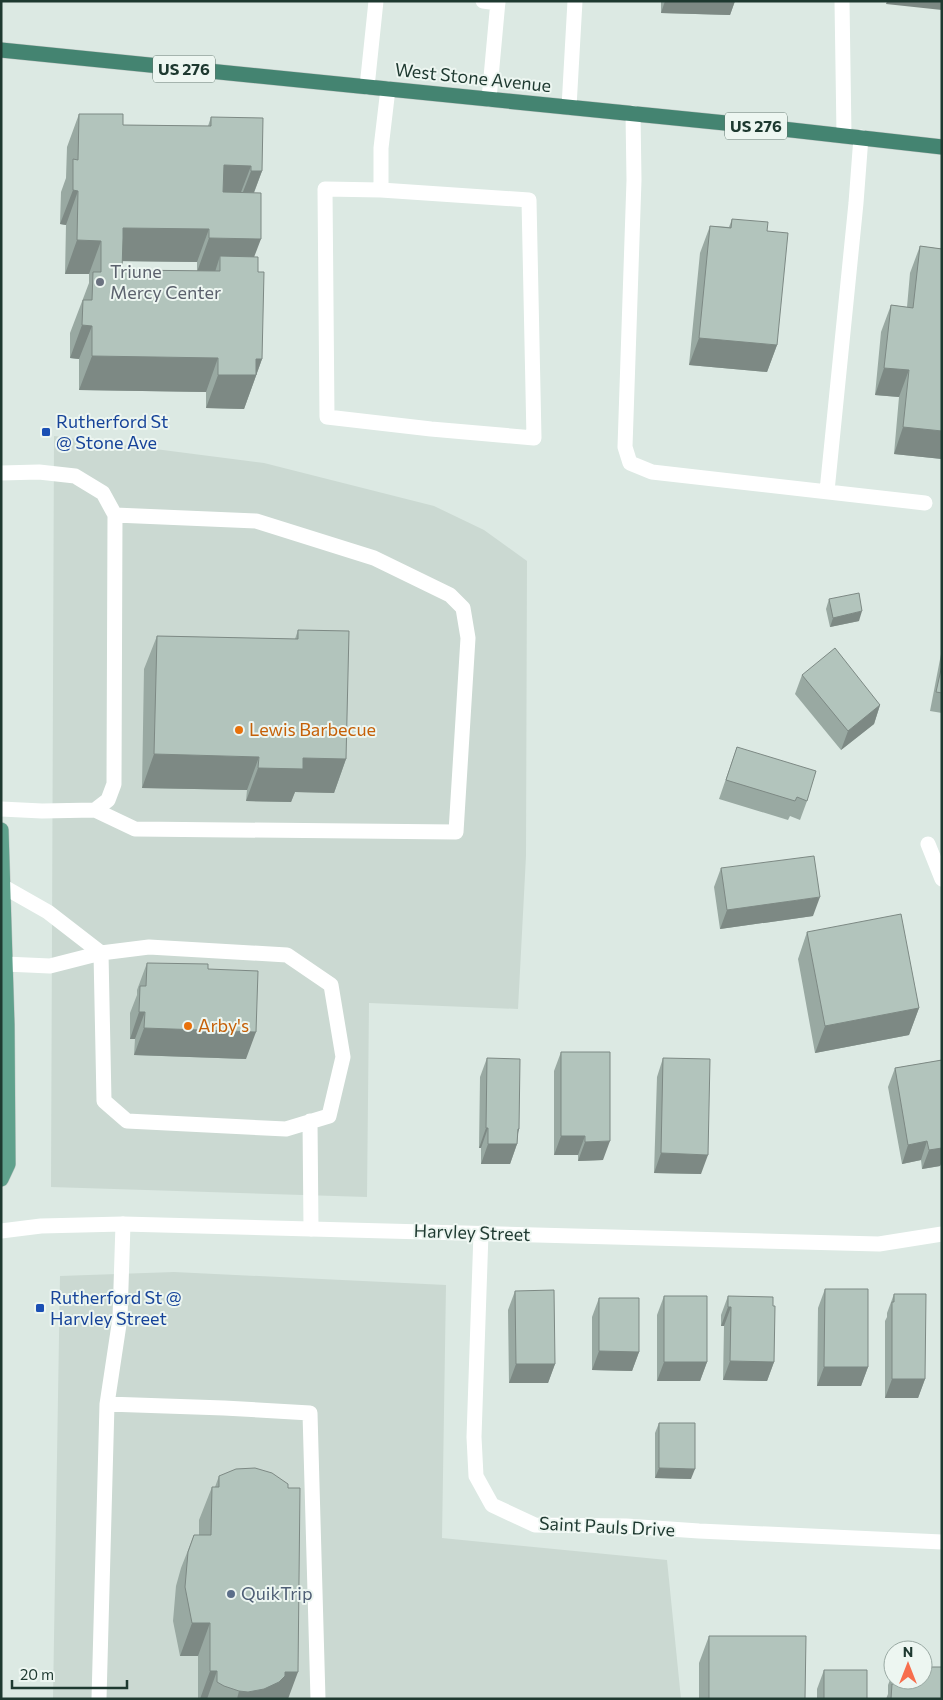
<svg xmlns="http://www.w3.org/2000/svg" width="943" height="1700" font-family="Commissioner,sans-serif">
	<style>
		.built { fill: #cbd9d2 }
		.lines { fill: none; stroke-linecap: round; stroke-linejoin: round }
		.primary-casing { stroke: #bcc4c1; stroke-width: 16 }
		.trunk-casing { stroke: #bcc4c1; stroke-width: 16 }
		.service { stroke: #fff; stroke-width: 15 }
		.minor { stroke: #fff; stroke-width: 15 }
		.primary { stroke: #5fa18c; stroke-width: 15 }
		.trunk { stroke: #448471; stroke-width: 15 }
		.wall { fill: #99a9a2; fill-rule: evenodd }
		.shaded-wall { fill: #7d8984 }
		.building { fill: #b2c4bc; stroke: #7d8984 }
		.worship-dot { fill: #6b7280; stroke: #edf6f1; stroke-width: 2 }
		.transit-dot { fill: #1a4fb4; stroke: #edf6f1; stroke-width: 2 }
		.food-dot { fill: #e8710a; stroke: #edf6f1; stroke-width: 2 }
		.service-dot { fill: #5c6f8a; stroke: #edf6f1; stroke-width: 2 }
		.labels { text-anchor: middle; stroke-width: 4; stroke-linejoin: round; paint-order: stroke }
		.shield { fill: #edf6f1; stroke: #5c726a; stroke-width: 1 }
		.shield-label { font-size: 16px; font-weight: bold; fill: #1e3930 }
		.street-label { font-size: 18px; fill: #1e3930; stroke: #edf6f1 }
		.worship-label { font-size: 18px; fill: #5b616d; stroke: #edf6f1; text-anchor: start }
		.transit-label { font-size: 18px; fill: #164399; stroke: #edf6f1; text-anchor: start }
		.food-label { font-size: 18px; fill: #c56008; stroke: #edf6f1; text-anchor: start }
		.service-label { font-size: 18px; fill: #4e5e75; stroke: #edf6f1; text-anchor: start }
	</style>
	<rect width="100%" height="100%" fill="#dce9e3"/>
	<!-- built -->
	<path class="built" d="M54,436L264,463L434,506L484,530L527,561L526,856L518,1009L369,1003L367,1197L51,1187Z
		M174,1272L446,1285L442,1538L667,1560L681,1699H53L60,1276Z"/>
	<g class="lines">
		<defs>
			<path id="primary" d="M1,830L7,1025L8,1164L1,1179"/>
			<path id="trunk" d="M1,50L765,127L942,147"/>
		</defs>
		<!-- primary casing -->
		<use href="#primary" class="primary-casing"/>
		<!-- trunk casing -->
		<use href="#trunk" class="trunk-casing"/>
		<!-- service -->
		<path class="service" d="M483,1L498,3
			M842,1L844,135
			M367,87L376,1
			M489,99L498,1
			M569,107L575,1
			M633,113L634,180L625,447L630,463L652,472L925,503
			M325,189L381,190L529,200L534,438L431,429L327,417Z
			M381,190V148L388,89
			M1,473L39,472L75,476L103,493L115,515L114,784L108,800L95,810L42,811L1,809
			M827,491L856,203L861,137
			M95,810L135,829L456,832L468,638L463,608L450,595L374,558L256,521L115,515
			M4,887L48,912L101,953L149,947L287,955L331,985L343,1057L329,1116L286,1129L127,1121L104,1101L101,953L50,966L5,964
			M310,1121L311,1229
			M107,1404L224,1408L310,1413L318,1699
			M99,1699L107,1404L120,1318L123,1224"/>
		<!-- minor -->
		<path class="minor" d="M928,844L942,879
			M1,1231L41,1226L123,1224L879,1244L942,1234
			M481,1233L474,1437L476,1476L492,1505L535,1525L626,1526L699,1531L942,1542"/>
		<!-- primary -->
		<use href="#primary" class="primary"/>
		<!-- trunk -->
		<use href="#trunk" class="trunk"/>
	</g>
	<!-- wall -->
	<path class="wall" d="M661,1H735L730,15L661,13Z
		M79,114L123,125L208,126L211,117L262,171L254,193V257L258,272L262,359L244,409L206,408V392L79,390V359L70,358V333L89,283V274H65L66,225L60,224L61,192L66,178L67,147ZM122,261L197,262V271L122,270Z
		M732,219L767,231L777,345L767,372L689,365L700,253L710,226L729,227Z
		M920,246L942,249V459L894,454L899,397L875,395L881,332L891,305L907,307L910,273Z
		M829,599L859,621L830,627L826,609Z
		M298,630L346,759L334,793L295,792L291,802L246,801L247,790L142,788L144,669L157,636L295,639Z
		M942,649V713L930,711Z
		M802,675L880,705L874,724L841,750L795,694Z
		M737,747L807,801L800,820L790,816L788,820L719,799Z
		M721,868L813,916L720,929L714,887Z
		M807,932L919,1008L909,1035L815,1053L798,959Z
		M147,963L208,969L246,1059L134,1055L135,1039H130V1013L137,995V990Z
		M561,1052L603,1160L578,1161V1155H554V1071Z
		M487,1058L519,1129L518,1134L517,1144L510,1164H481V1148H479L480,1077Z
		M663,1058L701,1174L654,1173L657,1077Z
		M942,1060V1162L940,1166L922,1169L921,1160L902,1164L888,1087L895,1068Z
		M825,1289L868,1367L861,1386H817L818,1308Z
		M515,1291L555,1364L548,1383H509L508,1310Z
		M894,1294L925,1379L918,1398H885V1321L887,1317V1313Z
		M664,1296L707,1362L700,1381H657V1315Z
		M728,1296L774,1362L767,1381L723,1380L724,1326H721V1315Z
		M599,1298L639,1352L632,1371L592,1370V1317Z
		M659,1423L691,1479L655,1478V1433Z
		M219,1476L288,1699H198V1656H180L173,1621L176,1586L181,1568L194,1535H199V1520L212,1487H215Z
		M709,1636L805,1699H699V1663Z
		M824,1670L867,1699H817V1689Z
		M893,1672V1680H923L942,1699H886L888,1694V1685Z"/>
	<!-- shaded-wall -->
	<path class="shaded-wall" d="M665,1H735L730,15L661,13Z
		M887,1H942V10L886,4Z
		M224,165L251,166L238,200L211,199Z
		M251,171H262L249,205H238Z
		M73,190L78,191L66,225L60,224Z
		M123,228L209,229L197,262L111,261Z
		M209,238L261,239L248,273L220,256L215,272H197Z
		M77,240L101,241L89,274H65Z
		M82,325L92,326L79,359L70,358Z
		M699,338L777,345L767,372L689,365Z
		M92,356L218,358L206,392L79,390Z
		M256,359H262L244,409L206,408L218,375Z
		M884,368L909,370L899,397L875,395Z
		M903,427L942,431V459L894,454Z
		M862,611L859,621L830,627L833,618Z
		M880,705L874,724L841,750L848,731Z
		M154,754L259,757L247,790L142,788Z
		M303,758L346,759L334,793L295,792L291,802L246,801L258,768Z
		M820,897L813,916L720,929L727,910Z
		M919,1008L909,1035L815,1053L825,1026Z
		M139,1012H145L135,1039H130Z
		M144,1028L256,1032L246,1059L134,1055Z
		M486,1128H488L481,1148H479Z
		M518,1129H519L514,1144H517L510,1164H481L488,1144Z
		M561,1136H585L578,1155H554Z
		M610,1141L603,1160L578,1161L585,1142Z
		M927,1141L921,1160L902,1164L908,1145Z
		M942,1148V1162L940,1166L922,1169L929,1150Z
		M661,1153L708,1155L701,1174L654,1173Z
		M728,1307H731L724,1326H721Z
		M599,1351L639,1352L632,1371L592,1370Z
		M730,1361L774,1362L767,1381L723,1380Z
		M664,1362H707L700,1381H657Z
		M516,1364H555L548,1383H509Z
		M824,1367H868L861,1386H817Z
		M892,1379H925L918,1398H885Z
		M659,1468L695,1469L691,1479L655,1478Z
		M192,1623H210L198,1656H180Z
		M210,1671H217L207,1699H200Z
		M285,1672H298L288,1699H237L239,1691Z"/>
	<!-- building -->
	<path class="building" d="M79,114H123V125L211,126V117L263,118L262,171H251V166L224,165L223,192L261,193V239L209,238V229L123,228V238L122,270L220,271V256L258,257V272H264L262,359H256V375H218V358L92,356V326L82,325L83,300H92L93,272H101V241L77,240L78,191L73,190V159L78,160Z
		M732,219L768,222L767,231L788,233L777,345L699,338L710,226L731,228Z
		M920,246L942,249V431L903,427L909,370L884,368L891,305L913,308Z
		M859,593L862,611L833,618L829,599Z
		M298,630L349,631L346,759L303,758V769L258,768L259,757L154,754L157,636L298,639Z
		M835,648L880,705L848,731L802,675Z
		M942,665V693L936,692Z
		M737,747L816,771L807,801L797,797L795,801L726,780Z
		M814,856L820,897L727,910L721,868Z
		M901,914L919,1008L825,1026L807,932Z
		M147,963L208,964V969L258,971L256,1032L144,1028L145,1012H139L140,986H146Z
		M561,1052H610V1141L585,1142V1136H561Z
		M487,1058L520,1059L519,1129H518L517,1144H488V1128H486Z
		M663,1058L710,1059L708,1155L661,1153Z
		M942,1060V1148L929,1150L927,1141L908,1145L895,1068Z
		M825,1289H868V1367H824Z
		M554,1290L555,1364H516L515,1291Z
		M894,1294H926L925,1379H892V1302H894Z
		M664,1296H707V1362H664Z
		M728,1296L773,1297V1306H775L774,1362L730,1361L731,1307H728Z
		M599,1298H639V1352L599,1351Z
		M659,1423H695V1469L659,1468Z
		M255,1468L272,1473L288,1484V1488H300L298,1672H285V1676L279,1682L264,1689L248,1692L239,1691L224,1686L217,1682V1671H210V1623H192L185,1587L188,1552L194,1535H211L212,1487H219V1476L236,1469Z
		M709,1636H806L805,1699H709Z
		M923,1667H942V1699H891L892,1684H895V1680H923Z
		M824,1670H867V1699H824Z"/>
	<!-- markers -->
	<circle class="worship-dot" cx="100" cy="282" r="5"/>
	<g class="transit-dot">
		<rect x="41" y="427" width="10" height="10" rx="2.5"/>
		<rect x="35" y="1303" width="10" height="10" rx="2.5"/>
	</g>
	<g class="food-dot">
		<circle cx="239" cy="730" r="5"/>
		<circle cx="188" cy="1026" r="5"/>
	</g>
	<circle class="service-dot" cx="231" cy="1594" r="5"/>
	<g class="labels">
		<!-- shield labels -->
		<g class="shield">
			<rect x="153" y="55.5" width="62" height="27" rx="4"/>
			<rect x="725" y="112.5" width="62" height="27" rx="4"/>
		</g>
		<g class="shield-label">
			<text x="184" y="75">US 276</text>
			<text x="756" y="132">US 276</text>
		</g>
		<!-- street labels -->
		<g class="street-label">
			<text transform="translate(473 78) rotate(6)" y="6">West Stone Avenue</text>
			<text transform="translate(472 1233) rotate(2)" y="6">Harvley Street</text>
			<text transform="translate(607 1527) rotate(3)" y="6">Saint Pauls Drive</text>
		</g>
		<!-- worship labels -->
		<g class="worship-label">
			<text x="110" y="278">Triune<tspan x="110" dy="21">Mercy Center</tspan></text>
		</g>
		<!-- transit labels -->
		<g class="transit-label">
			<text x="56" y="428">Rutherford St<tspan x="56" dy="21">@ Stone Ave</tspan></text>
			<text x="50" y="1304">Rutherford St @<tspan x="50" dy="21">Harvley Street</tspan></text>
		</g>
		<!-- food labels -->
		<g class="food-label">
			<text x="249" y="736">Lewis Barbecue</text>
			<text x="198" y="1032">Arby's</text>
		</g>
		<!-- service labels -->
		<g class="service-label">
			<text x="241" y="1600">QuikTrip</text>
		</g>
	</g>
	<!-- border -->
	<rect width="943" height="1700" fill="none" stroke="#1e3930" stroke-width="5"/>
	<!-- north arrow -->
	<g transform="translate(908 1665)"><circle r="24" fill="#edf6f1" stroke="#9aaaa4"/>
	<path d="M0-4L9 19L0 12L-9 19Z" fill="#f76e4d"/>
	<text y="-8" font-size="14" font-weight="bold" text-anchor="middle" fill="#1e3930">N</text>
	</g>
	<!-- scale -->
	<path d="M12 1680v8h115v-8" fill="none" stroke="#1e3930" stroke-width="2.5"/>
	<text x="20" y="1680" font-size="15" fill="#1e3930" stroke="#edf6f1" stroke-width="4" paint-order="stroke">20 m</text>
</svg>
